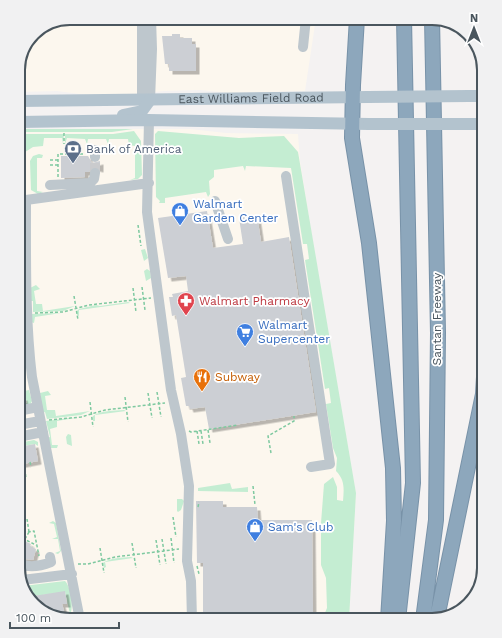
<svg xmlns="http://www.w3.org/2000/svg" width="502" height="638" font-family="'Work Sans',sans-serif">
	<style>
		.commercial { fill: #fcf7ee }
		.green { fill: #c4edd2 }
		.building { fill: #cccfd4; filter: url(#shadow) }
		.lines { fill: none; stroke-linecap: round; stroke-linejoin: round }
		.minor-tunnel { stroke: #cacbcd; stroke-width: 10; stroke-dasharray: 10 5; stroke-linecap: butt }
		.highway-casing { stroke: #7892a8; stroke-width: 16 }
		.path { stroke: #7ec9a0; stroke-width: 1.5; stroke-dasharray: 3 2; stroke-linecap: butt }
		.minor { stroke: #bec7cd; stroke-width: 10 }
		.major { stroke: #b3c3ce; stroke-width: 12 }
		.highway { stroke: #8da7bc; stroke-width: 14 }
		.major-bridge { stroke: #b3c3ce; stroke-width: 12 }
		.labels { text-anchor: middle; stroke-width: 3.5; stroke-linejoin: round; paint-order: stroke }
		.street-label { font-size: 12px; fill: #4a565e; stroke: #fff }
		.service-label { font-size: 12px; fill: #4e5e75; stroke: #fff; text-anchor: start }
		.shop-label { font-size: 12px; fill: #366cbe; stroke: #fff; text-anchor: start }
		.health-label { font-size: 12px; fill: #be3a42; stroke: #fff; text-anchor: start }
		.food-label { font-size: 12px; fill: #c56008; stroke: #fff; text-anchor: start }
		.rim { fill: none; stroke: #4a565e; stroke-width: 2 }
	</style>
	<defs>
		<filter id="shadow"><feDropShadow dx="3.5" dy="3.5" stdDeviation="0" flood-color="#0004"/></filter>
	</defs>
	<rect width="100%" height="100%" fill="#f4f2f2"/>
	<!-- commercial -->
	<path class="commercial" d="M70,18H316L305,91L229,93L200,90L164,91L134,94L87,95L57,91L18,92V67L36,31Z
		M18,129H190L226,133L298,134L300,161L316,261L356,493L349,620H67L44,613L27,597L18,568Z"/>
	<!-- green -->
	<path class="green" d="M18,129H133L112,132H18Z
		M134,131L141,141L142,175L138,179L130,180L135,178V146L129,145L128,139H109L108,144L106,139H88L87,144L85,139L67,138L65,144V134H113Z
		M158,131L239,138L284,136L298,152L356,493L349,620H322L327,608L326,578L321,565V523L324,484L333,477L337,487V500L343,501C344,489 345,480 336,471L337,458L333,448L326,404L331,403L329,388L325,389L305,260L309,259L307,244H303L291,168L246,166L245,171L243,166L214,170V177L209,181L210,194L208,197L206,192L165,198V203H159L160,201L156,197L155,134Z
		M18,134H64L63,144L62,138H44L43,146L33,147L22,154V147H18Z
		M39,154L43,155L42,158H37V191L43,192L38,194L31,190L30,161L33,156Z
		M145,249L148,258L144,261L141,250Z
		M147,269L150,271L151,278L146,281L144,271Z
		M36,285L40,289L34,291L36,304H42L43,311L75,306L63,311L33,312V301H30V288Z
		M128,302L130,303L79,310V316L77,315V311L79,309L96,305L100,306Z
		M61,313L35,317L34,323L31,322V314Z
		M29,390L32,401L30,405L23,407V404L27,403L24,391Z
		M48,391L51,395L45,396L47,410H55L56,416L90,411L81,415L47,419L45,412L42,413L40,393Z
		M124,410L126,411L95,415V421H93V416C102,410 113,411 124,410Z
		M70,418H75L57,421V427L50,429L52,445H58L57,448H51L47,438L50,437L46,421Z
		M68,434L71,435L72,446L67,444L66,437Z
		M34,440L38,442V446L35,444L18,447V443Z
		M230,483L232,489L248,487V492L198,491V488Z
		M177,499H182L184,501L181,510L178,512L177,511Z
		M53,521L56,523L61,551L58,554L55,553L60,551L58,539H52L57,537L54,524L49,523Z
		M131,557L133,558L105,562L106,567L104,568L103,563C112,557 121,558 131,557Z
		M65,581C71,587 74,608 70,614L65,592L27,597L23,586Z"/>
	<!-- building -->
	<path class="building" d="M172,34H180V38H192V44H196V71H169V64H165L162,36H172Z
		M61,156H88L92,163L100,161V169L92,167L89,172H85V177L61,178Z
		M207,211L213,248L243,244L239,218L257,215L261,242L289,237L316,412L209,429L205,407L190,409L189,406H186L181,378L186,377L176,315L172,316L169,297H173L172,294L188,291L186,276L168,278L158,218Z
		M24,397L25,403L18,404V398Z
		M35,444L38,461L18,465V447Z
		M196,501H223V507H257L258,520H312L313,620H203V563H197Z
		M18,538L31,544L30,546L36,549L33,560L18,558Z
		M65,591L67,604H62L64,611L44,613L27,597Z"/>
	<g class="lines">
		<!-- minor-tunnel -->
		<path class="minor-tunnel" d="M95,173V157"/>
		<defs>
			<path id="highway" d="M357,18L353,85L352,138L369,243L393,468L394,521L388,620
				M437,618L483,394L484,377
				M398,620L413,483L404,18
				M423,620L436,520L438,333L432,18"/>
		</defs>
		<!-- highway casing -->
		<use href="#highway" class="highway-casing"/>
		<!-- path -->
		<path class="path" d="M64,133V144
			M50,160H58
			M50,165H58
			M58,177V154H83
			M138,225L141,246
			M142,287L145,310
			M133,288L136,312
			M74,296L78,320
			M35,313L63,312L89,305L151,298
			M18,391L26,390
			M157,392L161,417
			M148,393L152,418
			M125,397L128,422
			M90,402L93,427
			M49,420L81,417L105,410L165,403
			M208,430L210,443
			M189,431L191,432L238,425
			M197,431L199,444
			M201,431L203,444
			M271,453L268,436L294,421V416
			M30,462L31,467
			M25,469L26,479
			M18,476L19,481
			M253,486L255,505
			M198,507L199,502
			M173,517L176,537
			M27,519L29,532
			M18,534L34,531L39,556
			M18,536L36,545
			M171,538L174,563
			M25,539L29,532
			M162,539L166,564
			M156,540L160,565
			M132,543L136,568
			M100,548L104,573
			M78,564H88L115,557L179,549
			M197,566L199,574"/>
		<!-- minor -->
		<path class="minor" d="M303,47L306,18
			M142,100V23L144,18
			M150,100L152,49L151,18
			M149,120L147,212L171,390L181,434L189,486L187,561L191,581L192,620
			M95,150V157
			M286,176L330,464L311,467
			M50,185L90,183L94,179L95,173
			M215,201L228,239
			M18,411L38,407
			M18,425L40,421
			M18,437L43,432
			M20,564C30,568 41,566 51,562L50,557
			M22,580L72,574
			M80,620L32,377C25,319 26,259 26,200L149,183"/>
		<!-- major -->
		<g class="major">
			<path d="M469,96H484"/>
			<path id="s1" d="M18,101L368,97"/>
			<path d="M123,115L142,111L150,100"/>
			<path d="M18,122L149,120L369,124"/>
			<path d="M470,124H484"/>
		</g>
		<!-- highway -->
		<use href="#highway" class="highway"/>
		<!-- major-bridge -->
		<path class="major-bridge" d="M368,97L469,96
			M369,124H470"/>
	</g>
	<!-- icons -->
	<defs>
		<symbol id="bank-pin" viewBox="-11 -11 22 30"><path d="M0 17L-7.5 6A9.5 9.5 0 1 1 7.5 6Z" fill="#5c6f8a" stroke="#fff"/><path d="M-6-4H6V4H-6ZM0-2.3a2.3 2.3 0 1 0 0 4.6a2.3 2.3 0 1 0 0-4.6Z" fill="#fff"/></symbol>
		<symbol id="shop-pin" viewBox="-11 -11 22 30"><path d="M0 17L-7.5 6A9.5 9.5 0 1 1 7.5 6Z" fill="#3f7fe0" stroke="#fff"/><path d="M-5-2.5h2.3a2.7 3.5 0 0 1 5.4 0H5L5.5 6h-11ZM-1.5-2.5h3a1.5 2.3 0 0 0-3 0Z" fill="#fff"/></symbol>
		<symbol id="pharmacy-pin" viewBox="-11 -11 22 30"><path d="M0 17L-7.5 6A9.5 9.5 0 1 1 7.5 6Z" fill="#e0444e" stroke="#fff"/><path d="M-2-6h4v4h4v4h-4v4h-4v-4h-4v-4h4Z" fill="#fff"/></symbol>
		<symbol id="supermarket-pin" viewBox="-11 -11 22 30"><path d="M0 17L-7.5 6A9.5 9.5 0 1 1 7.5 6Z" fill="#3f7fe0" stroke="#fff"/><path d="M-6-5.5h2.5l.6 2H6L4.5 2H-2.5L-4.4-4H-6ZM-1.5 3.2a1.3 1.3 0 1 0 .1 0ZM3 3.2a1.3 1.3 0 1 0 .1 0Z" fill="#fff"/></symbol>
		<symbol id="restaurant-pin" viewBox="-11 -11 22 30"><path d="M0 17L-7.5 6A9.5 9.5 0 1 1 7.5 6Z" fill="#e8710a" stroke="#fff"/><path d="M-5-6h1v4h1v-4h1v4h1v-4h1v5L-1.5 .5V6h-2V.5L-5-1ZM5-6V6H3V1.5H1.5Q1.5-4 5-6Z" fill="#fff"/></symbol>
	</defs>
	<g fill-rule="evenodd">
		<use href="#bank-pin" x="63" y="139" width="20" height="27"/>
		<use href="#shop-pin" x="170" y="201" width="20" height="27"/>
		<use href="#pharmacy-pin" x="176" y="291" width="20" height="27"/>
		<use href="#supermarket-pin" x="235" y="322" width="20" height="27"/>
		<use href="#restaurant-pin" x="192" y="367" width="20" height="27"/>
		<use href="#shop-pin" x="245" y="517" width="20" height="27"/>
	</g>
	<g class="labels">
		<!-- street labels -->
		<g class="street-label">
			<text dy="4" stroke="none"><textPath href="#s1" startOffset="233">East Williams Field Road</textPath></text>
			<text transform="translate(437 319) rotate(-90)" y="4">Santan Freeway</text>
		</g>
		<!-- service labels -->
		<g class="service-label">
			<text x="86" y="153">Bank of America</text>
		</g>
		<!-- shop labels -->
		<g class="shop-label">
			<text x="193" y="208">Walmart<tspan x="193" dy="14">Garden Center</tspan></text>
			<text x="258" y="329">Walmart<tspan x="258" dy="14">Supercenter</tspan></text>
			<text x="268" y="531">Sam's Club</text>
		</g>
		<!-- health labels -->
		<g class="health-label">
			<text x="199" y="305">Walmart Pharmacy</text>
		</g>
		<!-- food labels -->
		<g class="food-label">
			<text x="215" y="381">Subway</text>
		</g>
	</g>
	<!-- crop -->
	<path d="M0 0H502V638H0ZM70 25H432A45 45 0 0 1 477 70V568A45 45 0 0 1 432 613H70A45 45 0 0 1 25 568V70A45 45 0 0 1 70 25Z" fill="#f1f1f2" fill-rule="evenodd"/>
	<path class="rim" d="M70 25H432A45 45 0 0 1 477 70V568A45 45 0 0 1 432 613H70A45 45 0 0 1 25 568V70A45 45 0 0 1 70 25Z"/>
	<!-- north arrow -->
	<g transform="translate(474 28)" stroke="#ffffff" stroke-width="3" paint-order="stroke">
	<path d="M0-3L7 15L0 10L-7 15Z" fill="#4a565e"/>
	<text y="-6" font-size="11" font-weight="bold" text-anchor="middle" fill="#4a565e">N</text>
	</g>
	<!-- scale -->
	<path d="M10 622v6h109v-6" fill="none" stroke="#4a565e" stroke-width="2"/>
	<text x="16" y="622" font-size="12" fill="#4a565e" stroke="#ffffff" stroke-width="3" paint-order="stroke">100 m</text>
</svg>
